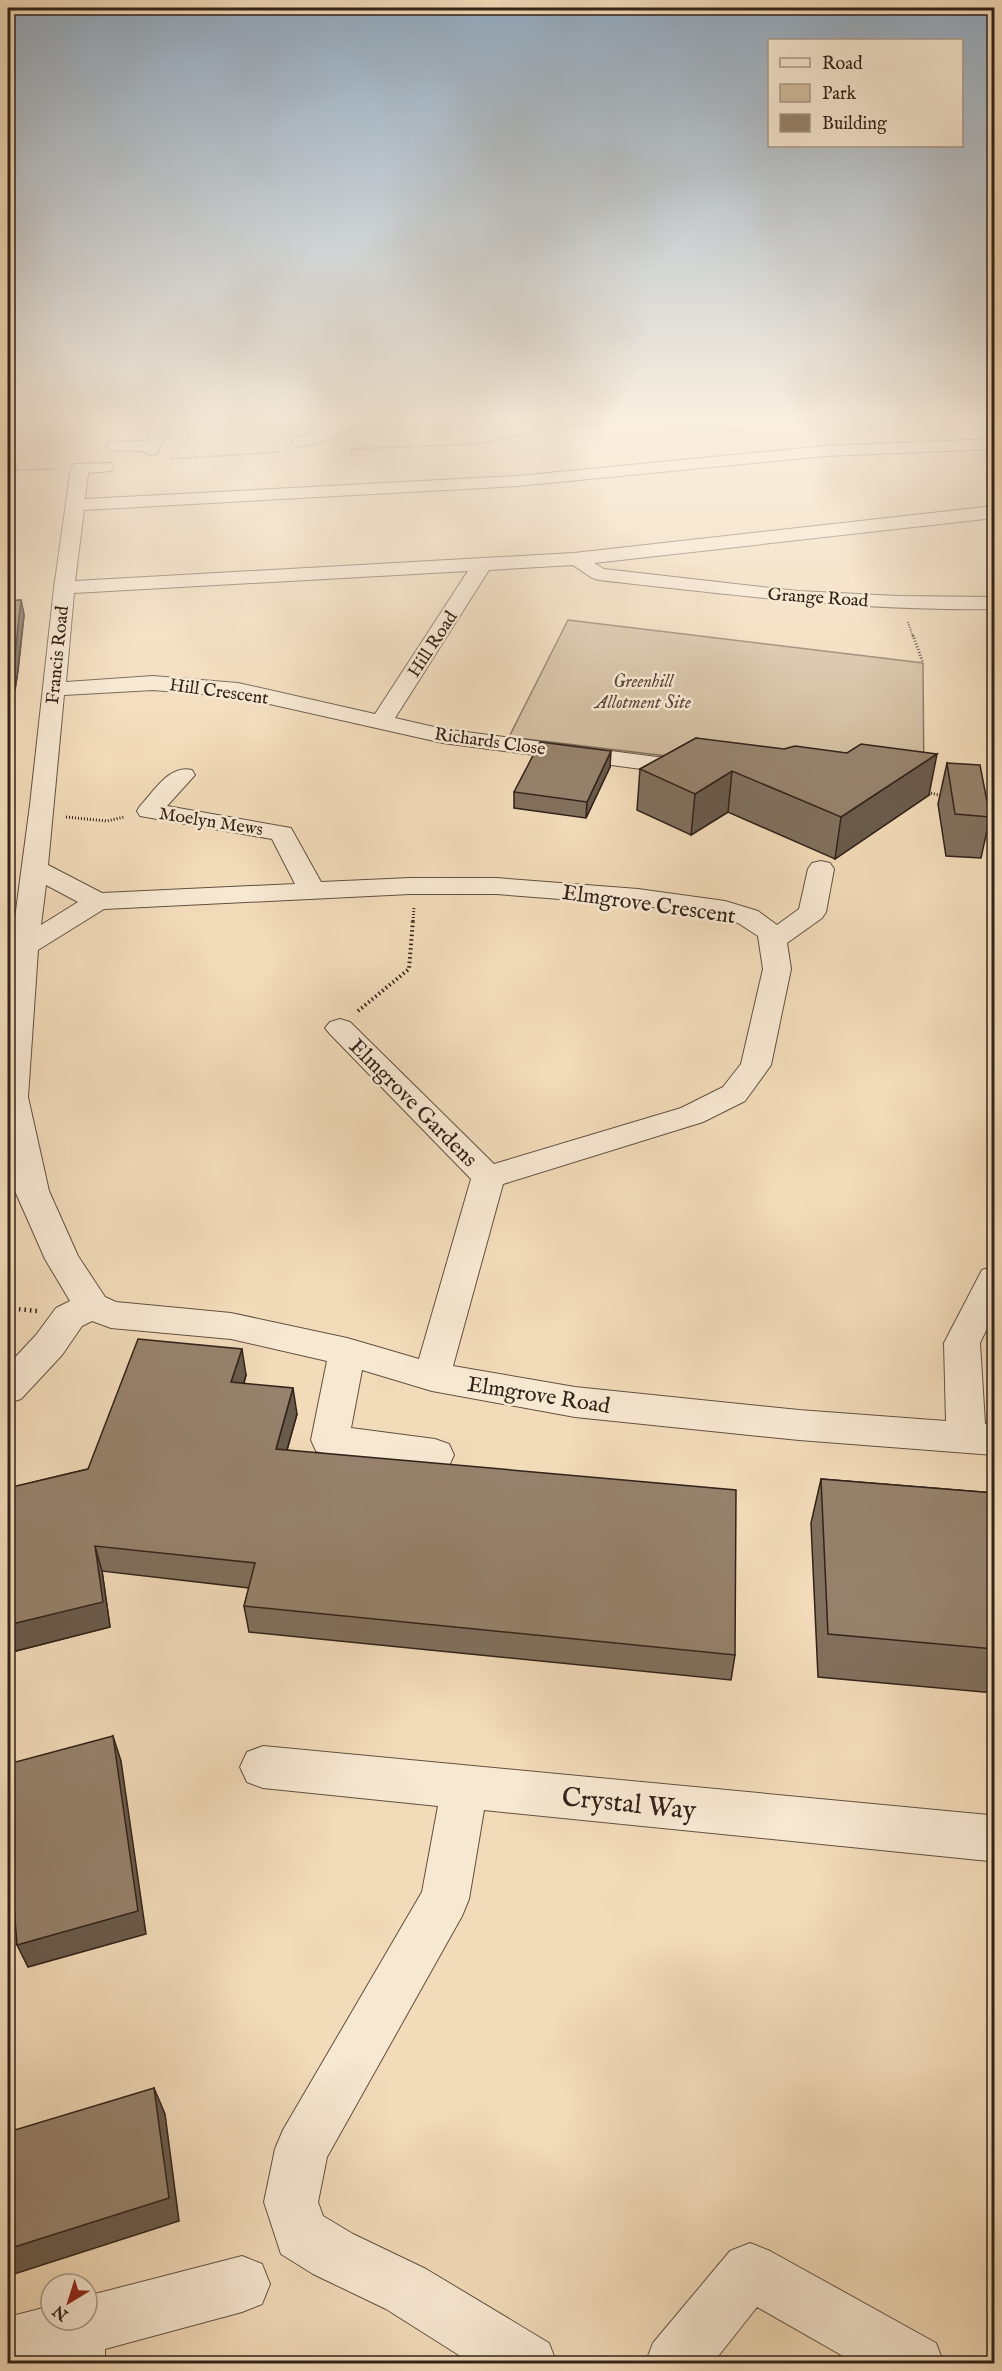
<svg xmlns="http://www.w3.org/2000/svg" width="1002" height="2371" font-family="'IM FELL English',serif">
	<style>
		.green { fill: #d1bc9e; stroke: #826f5c; stroke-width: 1.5 }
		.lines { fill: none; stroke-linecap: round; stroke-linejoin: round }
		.minor-casing { stroke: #625041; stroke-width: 2 }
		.path-far3 { stroke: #322219; stroke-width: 2; stroke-dasharray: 1 1.5; stroke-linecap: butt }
		.path-far2 { stroke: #322219; stroke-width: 3; stroke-dasharray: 1 2; stroke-linecap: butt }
		.path-far1 { stroke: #322219; stroke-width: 4; stroke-dasharray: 1.5 3; stroke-linecap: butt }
		.path { stroke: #322219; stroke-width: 4.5; stroke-dasharray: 1.5 4; stroke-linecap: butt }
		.minor { fill: #f7e8d2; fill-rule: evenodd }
		.wall { fill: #81705d; stroke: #322219; stroke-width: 1.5 }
		.shaded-wall { fill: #695b4c; stroke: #322219; stroke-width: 1.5 }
		.building { fill: #96826c; stroke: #322219; stroke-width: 1.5 }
		.labels { text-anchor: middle; stroke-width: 5; stroke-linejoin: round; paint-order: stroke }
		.far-street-label { font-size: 18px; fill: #322219; stroke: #f7e8d2 }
		.far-park-label { font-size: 18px; font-style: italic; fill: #5a483a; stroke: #f7e8d2 }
		.street-label { font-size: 22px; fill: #322219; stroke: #f7e8d2 }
		.near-street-label { font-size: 27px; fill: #322219; stroke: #f7e8d2 }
	</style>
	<rect width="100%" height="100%" fill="#f2dbb9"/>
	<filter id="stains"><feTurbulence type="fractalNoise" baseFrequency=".00333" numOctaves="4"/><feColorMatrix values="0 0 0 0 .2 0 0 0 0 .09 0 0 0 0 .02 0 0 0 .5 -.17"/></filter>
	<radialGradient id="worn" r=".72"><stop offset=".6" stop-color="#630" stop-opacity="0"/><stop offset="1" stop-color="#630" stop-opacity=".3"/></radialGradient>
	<!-- green -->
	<path class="green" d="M568,620L923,663L924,787L509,737Z"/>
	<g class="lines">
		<defs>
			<path id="minor" d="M158,415H174L157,454L151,455L143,451L110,450L107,446L110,442L146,441Z
				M355,415H374C365,427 309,449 295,446L292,442L295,438Z
				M994,439V449L825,456L517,486L84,510L75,581L574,553L994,506V518L594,563L604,569L798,591L898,596L994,597V609C861,611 731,595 599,580L592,578L573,565L489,570L395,718L443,729L695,762L703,764L707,769L703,774L695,776L443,743L238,697L153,690L64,695L48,865L102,893L295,884L272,839L140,816L137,811L140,806C154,791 170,764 192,770L195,775L167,806L291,828L321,882L410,878H496L638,889L725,901L758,911L777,925L799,909L808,869L812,863L821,861L830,863L834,869L826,912L822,918L787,943L791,969L771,1065L745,1101L703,1122L503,1184L453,1366L575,1387L799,1410L946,1421L944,1343L982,1270L994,1266V1314L980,1343L985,1424L994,1425V1455L799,1440L575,1417L432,1391L362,1370L351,1428L435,1439L449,1444L454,1455L449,1466L435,1471L330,1455L316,1451L311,1440L327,1361L231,1339L111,1328L92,1321L82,1326L62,1355L21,1399L8,1403V1365L36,1335L56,1308L70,1301L45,1259L15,1191L8,1152V971L30,805L54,588L71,468L74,464L111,463L114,467L111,471L88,473L85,499L517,476L825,446ZM468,571L375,714L238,683L153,676L66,682L74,593ZM46,885L78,902L41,925ZM410,894H496L638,905L712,915L738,923L758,936L763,969L741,1064L723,1087L681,1108L494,1164L350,1022L340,1019L330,1022L325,1028L330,1034L471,1179L419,1359L347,1338L231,1313L116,1302L105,1297L78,1256L49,1191L28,1097L38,950L104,909Z
				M263,1746L989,1815L994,1813V1859L989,1861L484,1810L469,1899L462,1916L327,2157L318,2202L323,2216L353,2234L426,2269L549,2343L557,2364H473L386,2309L313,2274L281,2254L264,2202L275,2149L283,2130L422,1892L438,1806L263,1788L247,1782L240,1767L247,1752Z
				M750,2243L770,2251L936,2343L944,2364H857L757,2307L712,2364H645L653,2343L730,2251Z
				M242,2256L262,2264L270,2284L262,2304L242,2312L105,2349V2364H8V2317L51,2306V2320H87V2296Z"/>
		</defs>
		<!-- minor casing -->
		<use href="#minor" class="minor-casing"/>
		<!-- path-far3 -->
		<path class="path-far3" d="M351,449L477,444L563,426L618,423L708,427L764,434
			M171,459L280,452
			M8,465H17L16,470L55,469
			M908,622L913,637"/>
		<!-- path-far2 -->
		<path class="path-far2" d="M913,635L923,663
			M925,792L944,796
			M983,804L994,806
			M66,817L107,821L124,817
			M413,921L414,907"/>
		<!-- path-far1 -->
		<path class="path-far1" d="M358,1011L409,969L413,920"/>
		<!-- path -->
		<path class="path" d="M8,1308L37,1311"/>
		<!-- minor -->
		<use href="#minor" class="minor"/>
	</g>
	<!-- wall -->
	<path class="wall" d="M21,600L24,615L18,670L15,690L12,691L11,716H8V601Z
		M696,738L929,795L835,859L728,812L691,835L637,810L640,769Z
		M947,763L990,817L981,858L946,856L938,804Z
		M610,767L586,818L514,808V792Z
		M994,857V874L992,866Z
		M246,1375L244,1383L297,1414L287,1450L735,1655L731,1680L249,1632L244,1606L249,1588L102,1571L110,1627L8,1653V1488L88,1469Z
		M821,1479L994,1493V1693L818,1677L811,1523Z"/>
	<!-- shaded-wall -->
	<path class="shaded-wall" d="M21,600L24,615L18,670L15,690L11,675Z
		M9,675L12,691L11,716L8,702Z
		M611,751L610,767L586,818L587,802Z
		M937,754L929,795L835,859L841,817Z
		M732,771L728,812L691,835L695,794Z
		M242,1349L246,1375L236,1408L231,1382Z
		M293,1388L297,1414L280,1475L276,1449Z
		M95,1546L102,1571L110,1627L8,1653V1625Z
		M113,1736L121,1761L146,1934L28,1967L17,1945Z
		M154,2088L165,2114L179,2221L8,2276V2249Z"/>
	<!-- building -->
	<path class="building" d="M21,600L15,655L11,675H9L8,693V601Z
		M696,738L784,749L795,746L847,753L861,744L937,754L841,817L732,771L695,794L640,769Z
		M540,742L611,751L587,802L514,792Z
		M947,763L980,765L990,817L955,814Z
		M138,1339L242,1349L231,1382L293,1388L276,1449L736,1490L735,1655L244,1606L255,1563L95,1546L103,1602L8,1625V1488L88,1469Z
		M821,1479L994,1493V1649L828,1634Z
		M113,1736L138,1911L17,1945L8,1832V1764Z
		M154,2088L169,2198L8,2249V2132Z"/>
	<!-- sky -->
	<linearGradient id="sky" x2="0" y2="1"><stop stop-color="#92aac0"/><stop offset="0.56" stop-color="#f9efe0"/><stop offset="1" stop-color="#f9efe0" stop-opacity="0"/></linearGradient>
	<rect width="1002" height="747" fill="url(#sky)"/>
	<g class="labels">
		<!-- far-street labels -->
		<g class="far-street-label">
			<text transform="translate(818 597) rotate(4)" y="6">Grange Road</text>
			<text transform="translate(432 644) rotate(-57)" y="6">Hill Road</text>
			<text transform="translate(57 655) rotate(-84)" y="6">Francis Road</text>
			<text transform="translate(219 691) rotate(8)" y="6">Hill Crescent</text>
			<text transform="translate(490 741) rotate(8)" y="6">Richards Close</text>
			<text transform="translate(211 821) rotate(9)" y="6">Moelyn Mews</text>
		</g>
		<!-- far-park labels -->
		<g class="far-park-label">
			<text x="643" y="687">Greenhill<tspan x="643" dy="21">Allotment Site</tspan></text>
		</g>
		<!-- street labels -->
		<g class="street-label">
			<text transform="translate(649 903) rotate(8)" y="8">Elmgrove Crescent</text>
			<text transform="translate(414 1102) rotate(45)" y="8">Elmgrove Gardens</text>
			<text transform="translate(539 1394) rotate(9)" y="8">Elmgrove Road</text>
		</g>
		<!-- near-street labels -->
		<g class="near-street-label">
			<text transform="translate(629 1803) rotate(6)" y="9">Crystal Way</text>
		</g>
	</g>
	<!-- margin -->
	<rect width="1002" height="2371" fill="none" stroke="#f2dbb9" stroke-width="30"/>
	<rect x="9" y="9" width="984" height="2353" fill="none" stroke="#322219" stroke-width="3"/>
	<rect x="15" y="15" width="972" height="2341" fill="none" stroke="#322219" stroke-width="1.5"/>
	<!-- legend -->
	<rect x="768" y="39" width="195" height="108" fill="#f7e8d2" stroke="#a89988" stroke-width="1.5"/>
	<rect x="780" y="58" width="30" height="9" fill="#f7e8d2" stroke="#a89988" stroke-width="1.5"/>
	<text x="822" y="69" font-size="18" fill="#322219">Road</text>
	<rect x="780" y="84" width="30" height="18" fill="#d1bc9e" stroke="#a89988" stroke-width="1.5"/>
	<text x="822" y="99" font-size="18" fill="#322219">Park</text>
	<rect x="780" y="114" width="30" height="18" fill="#96826c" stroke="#a89988" stroke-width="1.5"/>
	<text x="822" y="129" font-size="18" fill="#322219">Building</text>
	<!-- north arrow -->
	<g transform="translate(69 2302) rotate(218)"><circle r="28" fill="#f7e8d2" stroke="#a89988" stroke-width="1.5"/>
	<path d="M0-4.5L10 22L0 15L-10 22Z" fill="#8f2418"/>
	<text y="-9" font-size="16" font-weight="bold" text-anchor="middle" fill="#322219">N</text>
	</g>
	<rect width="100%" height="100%" filter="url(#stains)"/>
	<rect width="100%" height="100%" fill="url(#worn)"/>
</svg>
